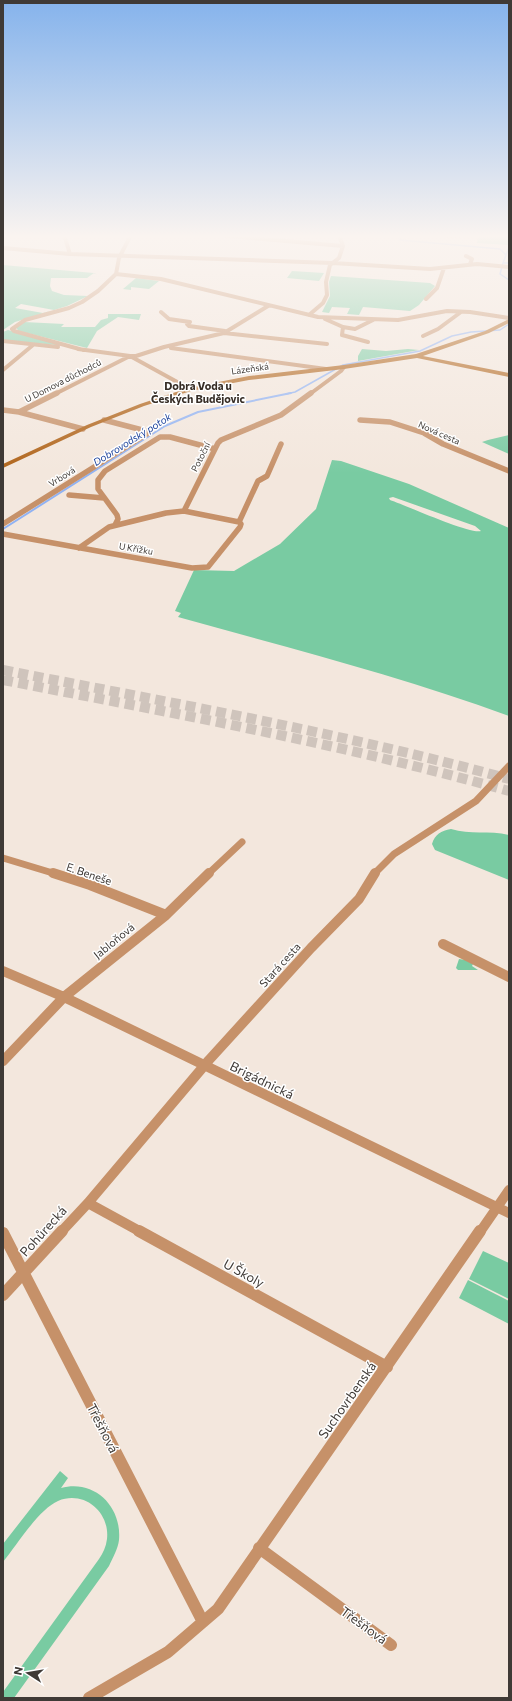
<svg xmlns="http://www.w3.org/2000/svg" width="512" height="1701" font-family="Commissioner,sans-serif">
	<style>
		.green { fill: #79cba2; fill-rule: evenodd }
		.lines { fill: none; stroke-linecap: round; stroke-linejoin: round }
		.stream-far1 { stroke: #90b2f3; stroke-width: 1.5 }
		.stream { stroke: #90b2f3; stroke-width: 2 }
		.highway-tunnel { stroke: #cfc4bc; stroke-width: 10; stroke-dasharray: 10 5.5; stroke-linecap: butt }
		.street-far4 { stroke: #c69169; stroke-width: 4 }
		.street-far3 { stroke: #c69169; stroke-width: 5.5 }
		.street-far2 { stroke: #c69169; stroke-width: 7 }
		.street-far1 { stroke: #c69169; stroke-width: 10 }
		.street { stroke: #c69169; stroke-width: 12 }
		.secondary { fill: #b0641a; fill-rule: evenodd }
		.labels { text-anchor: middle; stroke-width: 3; stroke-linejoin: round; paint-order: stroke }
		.far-street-label { font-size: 9px; fill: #3f3a36; stroke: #fff }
		.far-water-label { font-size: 10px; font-style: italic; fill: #153c98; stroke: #fff }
		.far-quarter-label { font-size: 11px; font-weight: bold; fill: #372e27; stroke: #fff }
		.street-label { font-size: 11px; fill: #3f3a36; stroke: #fff }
		.near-street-label { font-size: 13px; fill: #3f3a36; stroke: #fff }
	</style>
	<rect width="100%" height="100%" fill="#f3e7dd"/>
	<!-- green -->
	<path class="green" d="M478,235H509V245L477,243Z
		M3,265L105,274L94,273L87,278H51L50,286L52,291L64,295L88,296L67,306L15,322L3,330ZM21,304L54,310L43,313L15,308Z
		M292,271L324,273L319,281L287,278Z
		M331,276L430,283L435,286L419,305L410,311L363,307L359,315L347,314L350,308L332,307L329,313L322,312L330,296L329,282Z
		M136,278L159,281L149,289L131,287V290L123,289Z
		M108,314H141L139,320L118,317L97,331L87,348L19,331L16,328L24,322L64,324L61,327H95L101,320L108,318Z
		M8,330L66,346L3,340V332Z
		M362,349L386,351L408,349L419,350L358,361V356Z
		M509,435V454L482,442L488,440Z
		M332,460L341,461L409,484L509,528V716C401,676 289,648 178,617L181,613L175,611L194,570L234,571L280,544L316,509ZM393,497L475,526L481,531C471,535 405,505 390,500L389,498Z
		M451,829C470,835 489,830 509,835V880L435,850L432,844C435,834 441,831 451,829Z
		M459,959L466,960L473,964L472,966L478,970H458L456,968Z
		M483,1251L509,1263V1299L469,1279Z
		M468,1280L509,1301V1324L459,1298Z
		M60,1471L68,1478L61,1488C94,1479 122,1506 119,1540C118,1549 113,1557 109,1566L14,1698H3V1692L99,1559C103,1553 106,1547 107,1539C110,1512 84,1490 58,1501C39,1509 16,1546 3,1562V1544Z"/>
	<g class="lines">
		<!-- stream-far1 -->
		<path class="stream-far1" d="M398,235L400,240L500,249L506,255L503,263
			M506,255L509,247
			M509,263H503L500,274L509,280
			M286,394L295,392L343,365L420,351L452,336L471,332L500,330L509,324"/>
		<!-- stream -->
		<path class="stream" d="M3,529L165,426L198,412L291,393"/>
		<!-- highway-tunnel -->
		<path class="highway-tunnel" d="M3,670C172,703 342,733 509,779
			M3,680C173,713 342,744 509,791"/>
		<!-- street-far4 -->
		<path class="street-far4" d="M64,235L70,254
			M218,235L343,246
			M447,236L490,235
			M3,237L10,235
			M3,248L70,254L333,263L430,269L477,264L509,267
			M466,256L472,259L470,264
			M116,274L161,279L318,317L398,320L447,311L470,312L509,318
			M426,299L437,288L444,268
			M161,312L169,319L190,322L187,324L189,326L225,331
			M309,315L323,303L327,295L326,282L330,265L339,258L343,246L339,235
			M325,319L343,327L355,329L373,320
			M343,327L342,335L368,342
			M224,333L327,344
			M423,336L438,329L461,312
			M3,341L58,347
			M171,348L326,369
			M78,349L130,356L190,389
			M83,350L14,331L12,329L25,320L69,308L82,302L98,291L116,274L119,258L131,235
			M3,370L33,345
			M55,394L130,356H136L164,347L224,333L268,306
			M310,394L341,371L344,367"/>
		<!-- street-far3 -->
		<path class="street-far3" d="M3,410L19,412L83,429
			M19,412L57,393
			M104,420L150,432
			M360,420L390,422L424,433L443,444L509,471
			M69,495L104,498
			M184,511L218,443L221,440L281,415L311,393
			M3,524L150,432
			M115,525L118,519L117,515L98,489V480L105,471L160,437H170L215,449
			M3,534L192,568L208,567L240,527L241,524L239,522L258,481L267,476L281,444
			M79,548L109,527L166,513L184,511L239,522"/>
		<!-- street-far2 -->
		<path class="street-far2" d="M3,858L56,874
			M208,874L242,842
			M374,874L394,854L476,801L509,766"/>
		<!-- street-far1 -->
		<path class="street-far1" d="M53,873L90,885L166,915
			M443,944L509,977
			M3,971L64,997L509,1213
			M3,1061L64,997L166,915L209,873
			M88,1203L141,1232
			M61,1232L88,1203L209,1060L311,948L359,899L375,873
			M480,1232L509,1190"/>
		<!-- street -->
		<path class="street" d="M139,1231L387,1367
			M3,1233L203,1622
			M3,1295L62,1231
			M259,1548L391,1645
			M89,1698L168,1652L218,1609L480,1231"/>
		<!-- secondary -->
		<path class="secondary" d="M509,319V323L489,333L423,356L509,373V377L417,358L344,369L249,380L191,391L144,406L91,427L3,468V464L87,425L140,404L188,388L249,376L344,365L416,354L485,331Z"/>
	</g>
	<!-- sky -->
	<linearGradient id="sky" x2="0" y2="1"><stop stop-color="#85b3ec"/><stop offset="0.5" stop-color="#faf4f0"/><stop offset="1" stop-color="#faf4f0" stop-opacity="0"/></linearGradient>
	<rect width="512" height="473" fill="url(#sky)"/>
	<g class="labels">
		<!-- far-street labels -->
		<g class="far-street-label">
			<text transform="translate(250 369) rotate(-8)" y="3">Lázeňská</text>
			<text transform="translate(63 381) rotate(-27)" y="3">U Domova důchodců</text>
			<text transform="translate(439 433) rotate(24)" y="3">Nová cesta</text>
			<text transform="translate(201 457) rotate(-63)" y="3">Potoční</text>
			<text transform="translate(62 477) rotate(-32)" y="3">Vrbová</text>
			<text transform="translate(136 549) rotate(10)" y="3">U Křížku</text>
		</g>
		<!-- far-water labels -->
		<g class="far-water-label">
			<text transform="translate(132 439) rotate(-32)" y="4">Dobrovodský potok</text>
		</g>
		<!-- far-quarter labels -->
		<g class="far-quarter-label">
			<text x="198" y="390">Dobrá Voda u<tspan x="198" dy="13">Českých Budějovic</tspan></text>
		</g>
		<!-- street labels -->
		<g class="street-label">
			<text transform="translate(89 874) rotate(19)" y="4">E. Beneše</text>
			<text transform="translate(114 941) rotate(-39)" y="4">Jabloňová</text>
			<text transform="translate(280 965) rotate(-48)" y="4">Stará cesta</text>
		</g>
		<!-- near-street labels -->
		<g class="near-street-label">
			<text transform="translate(262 1080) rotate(26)" y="5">Brigádnická</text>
			<text transform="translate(43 1231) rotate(-48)" y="5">Pohůrecká</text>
			<text transform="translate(244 1273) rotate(29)" y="5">U Školy</text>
			<text transform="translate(347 1400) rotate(-55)" y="5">Suchovrbenská</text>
			<text transform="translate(103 1428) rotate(63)" y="5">Třešňová</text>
			<text transform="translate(364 1625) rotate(36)" y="5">Třešňová</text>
		</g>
	</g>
	<!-- border -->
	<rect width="512" height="1701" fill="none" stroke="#3f3a36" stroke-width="8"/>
	<!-- north arrow -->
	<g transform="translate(28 1673) rotate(282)" stroke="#ffffff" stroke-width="3" paint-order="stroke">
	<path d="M0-3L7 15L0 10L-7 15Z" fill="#3f3a36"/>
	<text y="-6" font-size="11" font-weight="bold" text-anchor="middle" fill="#3f3a36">N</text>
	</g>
</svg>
